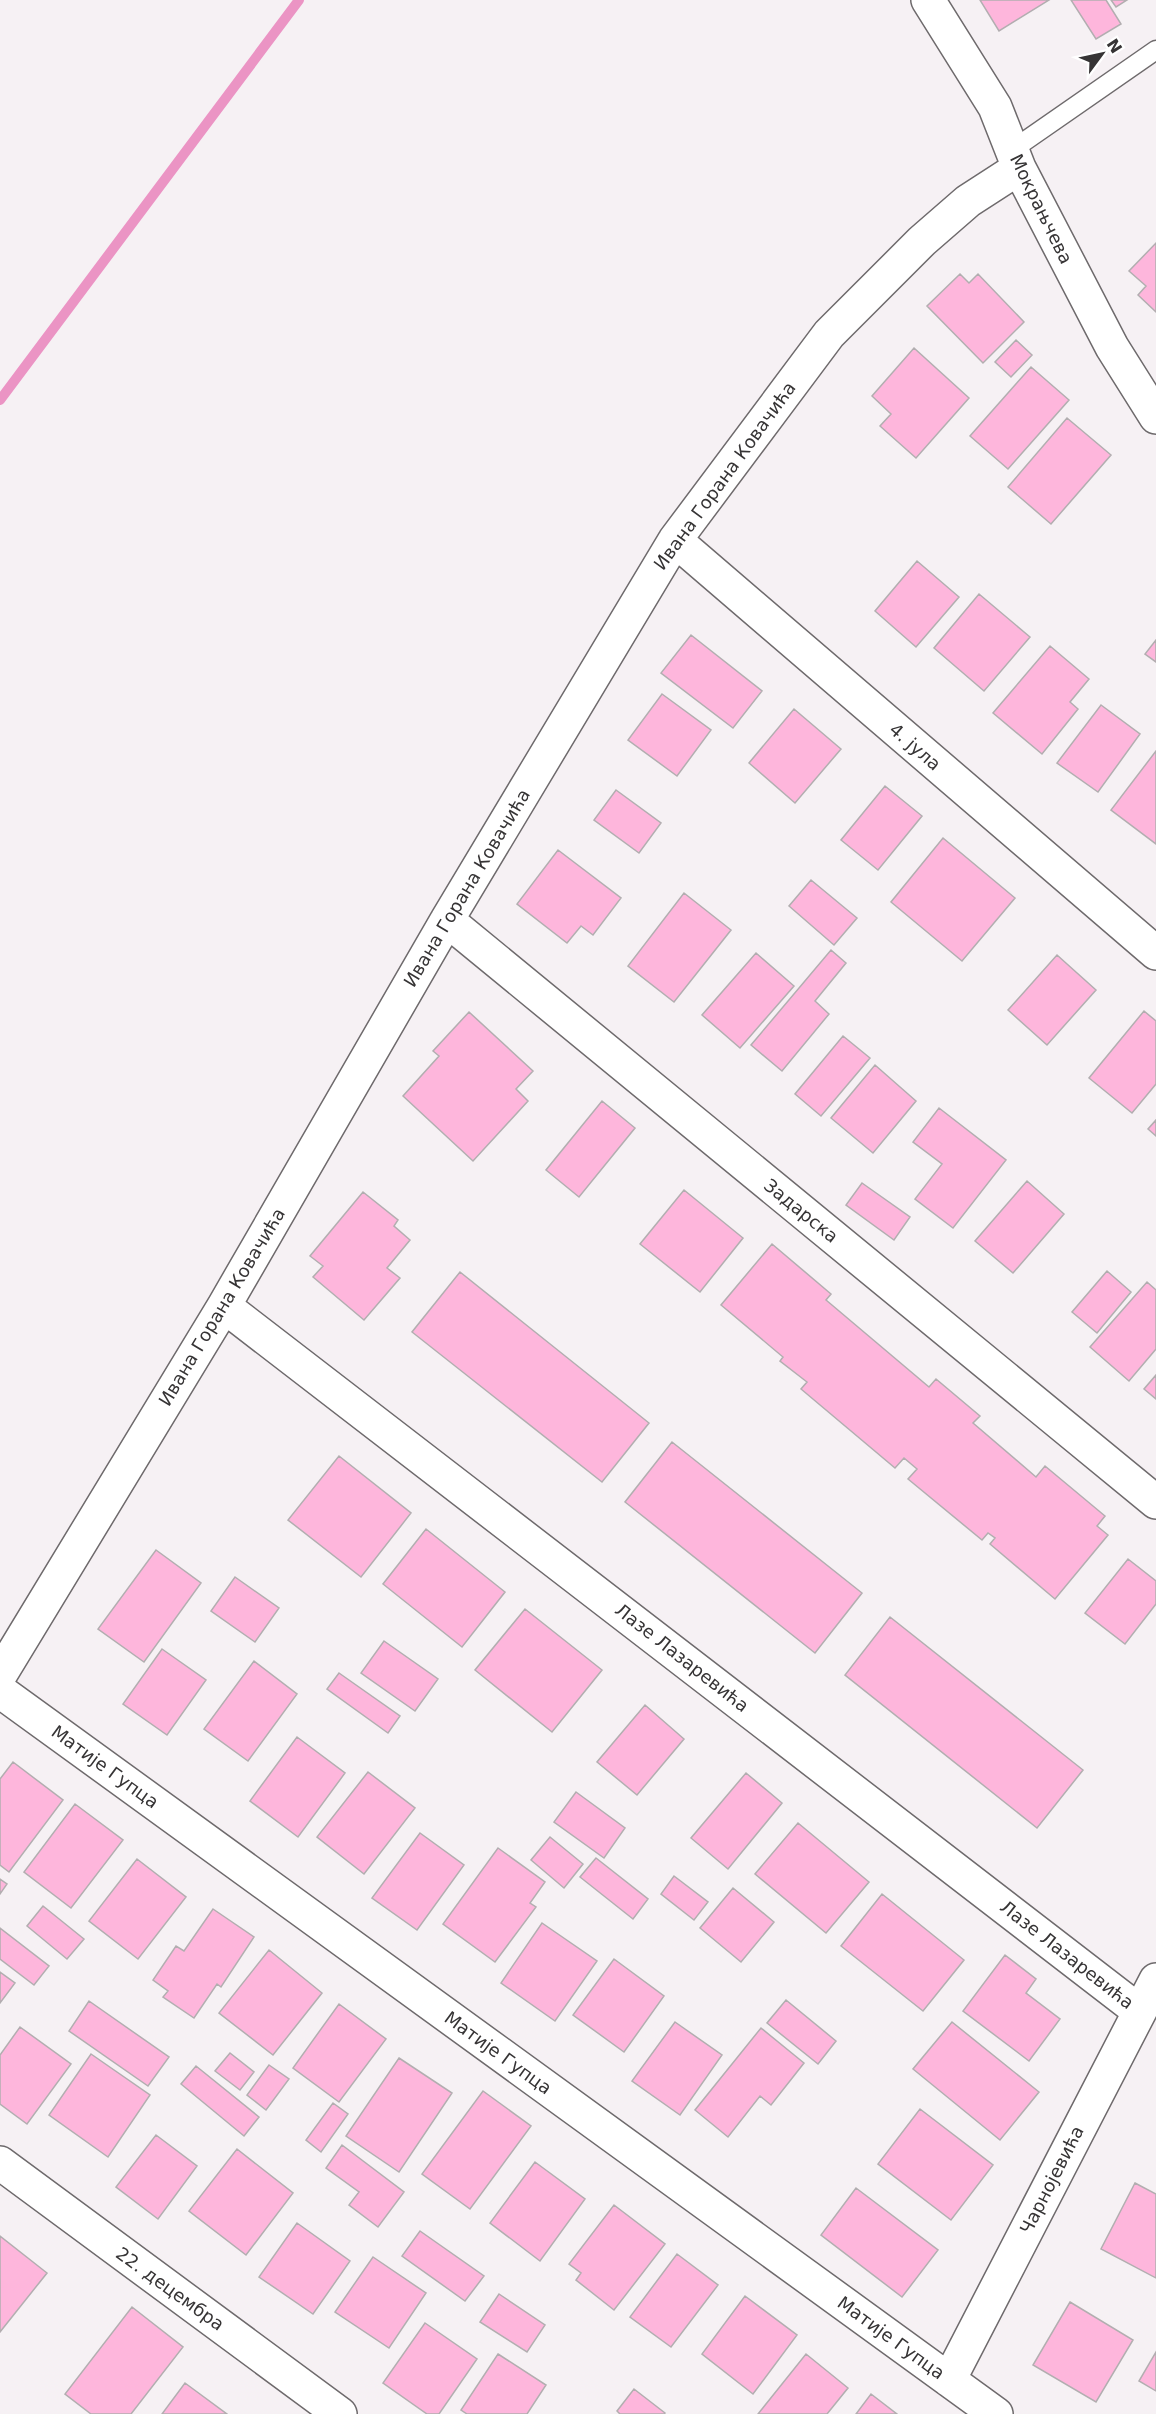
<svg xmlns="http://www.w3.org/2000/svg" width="1156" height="2414" font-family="'DejaVu Sans',sans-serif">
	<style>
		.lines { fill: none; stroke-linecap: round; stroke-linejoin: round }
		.stream { stroke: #eb94c4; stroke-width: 10 }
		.building { fill: #feb6dc; stroke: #b2aeb0; stroke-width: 1.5 }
		.lane-casing { stroke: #6e6a6c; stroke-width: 21 }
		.street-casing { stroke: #6e6a6c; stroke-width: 36 }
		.lane { stroke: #fff; stroke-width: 18 }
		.street { stroke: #fff; stroke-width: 33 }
		.labels { text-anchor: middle; stroke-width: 6; stroke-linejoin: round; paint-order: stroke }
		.street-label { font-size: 18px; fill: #363435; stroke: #fff }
	</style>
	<rect width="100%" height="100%" fill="#f6f1f4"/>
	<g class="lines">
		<!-- stream -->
		<path class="stream" d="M0,400L299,0"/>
	</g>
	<!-- building -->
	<path class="building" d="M980,0H1049L999,31Z
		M1071,0H1106L1121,24L1096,39Z
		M1111,0H1127L1116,7Z
		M1156,243V312L1138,295L1146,286L1129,271Z
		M960,274L969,283L978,274L1024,322L983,363L927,306Z
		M1016,340L1032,355L1011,377L995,362Z
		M914,348L969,398L916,458L880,426L891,414L872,396Z
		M1031,367L1069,400L1008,469L970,436Z
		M1067,418L1111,455L1051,524L1008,487Z
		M917,561L959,597L916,647L875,611Z
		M979,594L1030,637L984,691L934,648Z
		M691,635L762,691L733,728L661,673Z
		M1156,640V662L1145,654Z
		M1050,646L1089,679L1070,702L1078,709L1042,754L993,713Z
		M662,694L711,730L677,776L628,740Z
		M1101,705L1140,734L1098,792L1057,763Z
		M794,709L841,749L795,803L749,763Z
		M1156,751V844L1111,810Z
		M885,786L922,816L878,870L841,840Z
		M616,790L661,823L639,853L594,820Z
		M943,838L1015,898L962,961L891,902Z
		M558,850L621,898L593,935L581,926L567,943L517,904Z
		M811,880L857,918L834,945L789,906Z
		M684,893L731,930L674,1002L628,966Z
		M831,950L846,963L815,1001L829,1014L782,1071L751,1045Z
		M756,953L794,986L740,1048L702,1015Z
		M1057,955L1096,990L1047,1045L1008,1010Z
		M1144,1011L1156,1021V1084L1132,1113L1089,1078Z
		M469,1012L533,1071L516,1089L528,1101L473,1161L403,1096L439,1056L433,1051Z
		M843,1036L870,1058L821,1116L795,1094Z
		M875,1065L916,1101L873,1153L831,1118Z
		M602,1101L635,1128L579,1197L546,1170Z
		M939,1108L1006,1160L953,1228L915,1199L942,1164L913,1142Z
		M1156,1120V1136L1148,1129Z
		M1027,1181L1064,1214L1013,1273L975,1241Z
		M862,1183L910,1217L894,1240L846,1205Z
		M684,1190L743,1238L700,1292L640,1244Z
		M363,1192L398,1220L394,1226L410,1240L387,1268L400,1278L364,1320L313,1277L323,1266L310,1256Z
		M772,1244L831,1294L826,1300L929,1387L936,1379L980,1416L973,1423L1036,1477L1045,1466L1105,1516L1097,1526L1108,1535L1055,1599L990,1544L995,1538L988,1533L982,1540L908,1479L917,1469L904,1458L895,1468L801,1389L807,1382L780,1361L783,1357L721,1305Z
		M1107,1271L1131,1292L1097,1333L1072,1312Z
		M460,1272L649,1423L602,1482L412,1332Z
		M1147,1282L1156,1290V1349L1129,1381L1090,1347Z
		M1156,1375V1399L1144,1389Z
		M672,1442L862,1593L815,1653L625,1502Z
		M339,1456L411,1513L361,1577L288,1520Z
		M426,1529L505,1592L462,1647L383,1584Z
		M156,1550L201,1583L144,1662L98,1629Z
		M1128,1559L1156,1581V1604L1125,1644L1085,1613Z
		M235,1577L279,1608L255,1642L211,1611Z
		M525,1609L602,1670L552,1732L475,1670Z
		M890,1617L1083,1770L1037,1828L845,1675Z
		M384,1641L438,1679L415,1711L361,1673Z
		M162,1649L206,1680L167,1735L123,1704Z
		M254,1661L297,1694L248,1761L204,1729Z
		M339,1673L400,1716L388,1733L327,1689Z
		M645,1705L684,1739L637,1795L597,1762Z
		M297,1737L345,1773L298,1837L250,1801Z
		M13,1762L63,1800L9,1872L0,1865V1779Z
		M368,1772L415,1808L364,1874L317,1837Z
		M746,1773L782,1803L728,1869L691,1838Z
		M576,1792L625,1828L604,1858L554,1822Z
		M75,1804L123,1840L71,1908L24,1872Z
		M798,1823L869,1882L826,1933L755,1874Z
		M420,1833L464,1865L417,1930L372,1898Z
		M550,1837L583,1864L564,1888L531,1860Z
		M498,1848L545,1882L530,1903L536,1907L495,1962L443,1924Z
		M596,1858L648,1899L633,1919L580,1877Z
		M137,1859L186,1897L138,1959L89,1921Z
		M674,1876L708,1902L694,1920L661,1894Z
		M0,1879L7,1884L0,1894Z
		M733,1888L774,1922L741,1962L700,1928Z
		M882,1894L964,1960L923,2011L841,1946Z
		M43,1906L84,1939L67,1959L27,1926Z
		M213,1909L254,1937L221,1987L217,1984L194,2018L163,1997L168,1991L153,1980L176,1946L184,1951Z
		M542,1923L597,1961L555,2021L501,1983Z
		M0,1928L49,1966L34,1985L0,1959Z
		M269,1950L322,1993L273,2055L219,2013Z
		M1005,1955L1036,1979L1026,1993L1060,2019L1029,2061L963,2011Z
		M614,1959L664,1996L624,2052L573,2015Z
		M0,1972L15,1983L0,2003Z
		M786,2000L836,2041L818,2064L767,2023Z
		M89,2001L169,2057L148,2086L69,2031Z
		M339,2004L386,2039L339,2102L293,2068Z
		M675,2022L722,2055L680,2115L632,2081Z
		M952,2022L1039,2092L1000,2140L913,2069Z
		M20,2027L71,2064L27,2124L0,2104V2055Z
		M761,2028L804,2063L771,2105L760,2096L728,2137L695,2110Z
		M230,2053L254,2072L240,2090L215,2071Z
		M91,2054L150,2095L108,2157L49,2115Z
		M399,2058L452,2093L399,2172L346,2136Z
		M269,2065L289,2079L266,2110L247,2095Z
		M196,2066L259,2117L244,2136L181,2084Z
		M483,2091L531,2126L470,2209L422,2174Z
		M333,2103L348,2114L321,2152L306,2140Z
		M920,2109L993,2165L951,2220L878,2164Z
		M156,2135L197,2166L158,2219L116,2187Z
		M342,2145L404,2192L378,2227L349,2205L359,2192L326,2168Z
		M237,2149L293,2193L246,2255L189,2211Z
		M535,2162L585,2199L540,2261L490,2223Z
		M1135,2183L1156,2194V2278L1101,2249Z
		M856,2188L938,2250L902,2297L821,2235Z
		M614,2205L665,2244L614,2310L576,2280L581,2273L569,2264Z
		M297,2223L350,2261L313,2314L259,2277Z
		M420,2231L484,2276L465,2301L402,2256Z
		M0,2236L47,2273L0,2332Z
		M677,2254L718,2285L671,2347L630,2317Z
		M373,2257L426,2293L389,2348L335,2312Z
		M499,2294L545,2325L527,2352L480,2322Z
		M745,2296L797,2335L753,2394L702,2354Z
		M1070,2302L1133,2340L1096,2402L1033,2365Z
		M132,2307L183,2347L131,2414H91L65,2394Z
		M425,2323L477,2359L439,2414H427L383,2383Z
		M1156,2352V2391L1139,2381Z
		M498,2354L546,2385L527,2414H467L461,2410Z
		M806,2354L848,2388L827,2414H758Z
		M185,2383L227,2414H162Z
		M634,2389L665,2413L664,2414H620L617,2411Z
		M871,2394L897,2414H856Z"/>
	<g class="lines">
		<defs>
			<path id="lane" d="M1012,150L1156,50"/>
			<path id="street" d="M928,0L995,107L1019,168L1112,347L1156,417
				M675,540L1156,953
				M447,920L1156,1502
				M224,1306L1139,2011
				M0,1675L224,1306L447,920L675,540L829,334L922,241L968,201L1019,168
				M0,1691L996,2414
				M0,2163L340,2414
				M949,2380L1156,1980"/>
		</defs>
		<!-- lane casing -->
		<use href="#lane" class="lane-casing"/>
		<!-- street casing -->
		<use href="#street" class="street-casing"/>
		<!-- lane -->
		<use href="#lane" class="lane"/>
		<!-- street -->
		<use href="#street" class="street"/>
	</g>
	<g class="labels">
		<!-- street labels -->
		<g class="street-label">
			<text transform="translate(1041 209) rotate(64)" y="6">Мокрањчева</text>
			<text transform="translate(725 476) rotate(-54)" y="6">Ивана Горана Ковачића</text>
			<text transform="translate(915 747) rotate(41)" y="6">4. јула</text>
			<text transform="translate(467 888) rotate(-59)" y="6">Ивана Горана Ковачића</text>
			<text transform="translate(801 1211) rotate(39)" y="6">Задарска</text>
			<text transform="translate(222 1307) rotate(-59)" y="6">Ивана Горана Ковачића</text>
			<text transform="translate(682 1658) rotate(38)" y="6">Лазе Лазаревића</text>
			<text transform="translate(105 1767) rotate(36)" y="6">Матије Гупца</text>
			<text transform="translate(1067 1955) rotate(38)" y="6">Лазе Лазаревића</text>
			<text transform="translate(498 2053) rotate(36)" y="6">Матије Гупца</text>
			<text transform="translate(1052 2180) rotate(-63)" y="6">Чарнојевића</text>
			<text transform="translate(170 2289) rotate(36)" y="6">22. децембра</text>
			<text transform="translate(891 2338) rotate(36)" y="6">Матије Гупца</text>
		</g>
	</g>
	<!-- north arrow -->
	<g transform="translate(1102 54) rotate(57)" stroke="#ffffff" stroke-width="4.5" paint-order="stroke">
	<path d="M0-4.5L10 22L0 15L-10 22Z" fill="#363435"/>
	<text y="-9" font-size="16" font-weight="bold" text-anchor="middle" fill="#363435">N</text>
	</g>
</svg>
